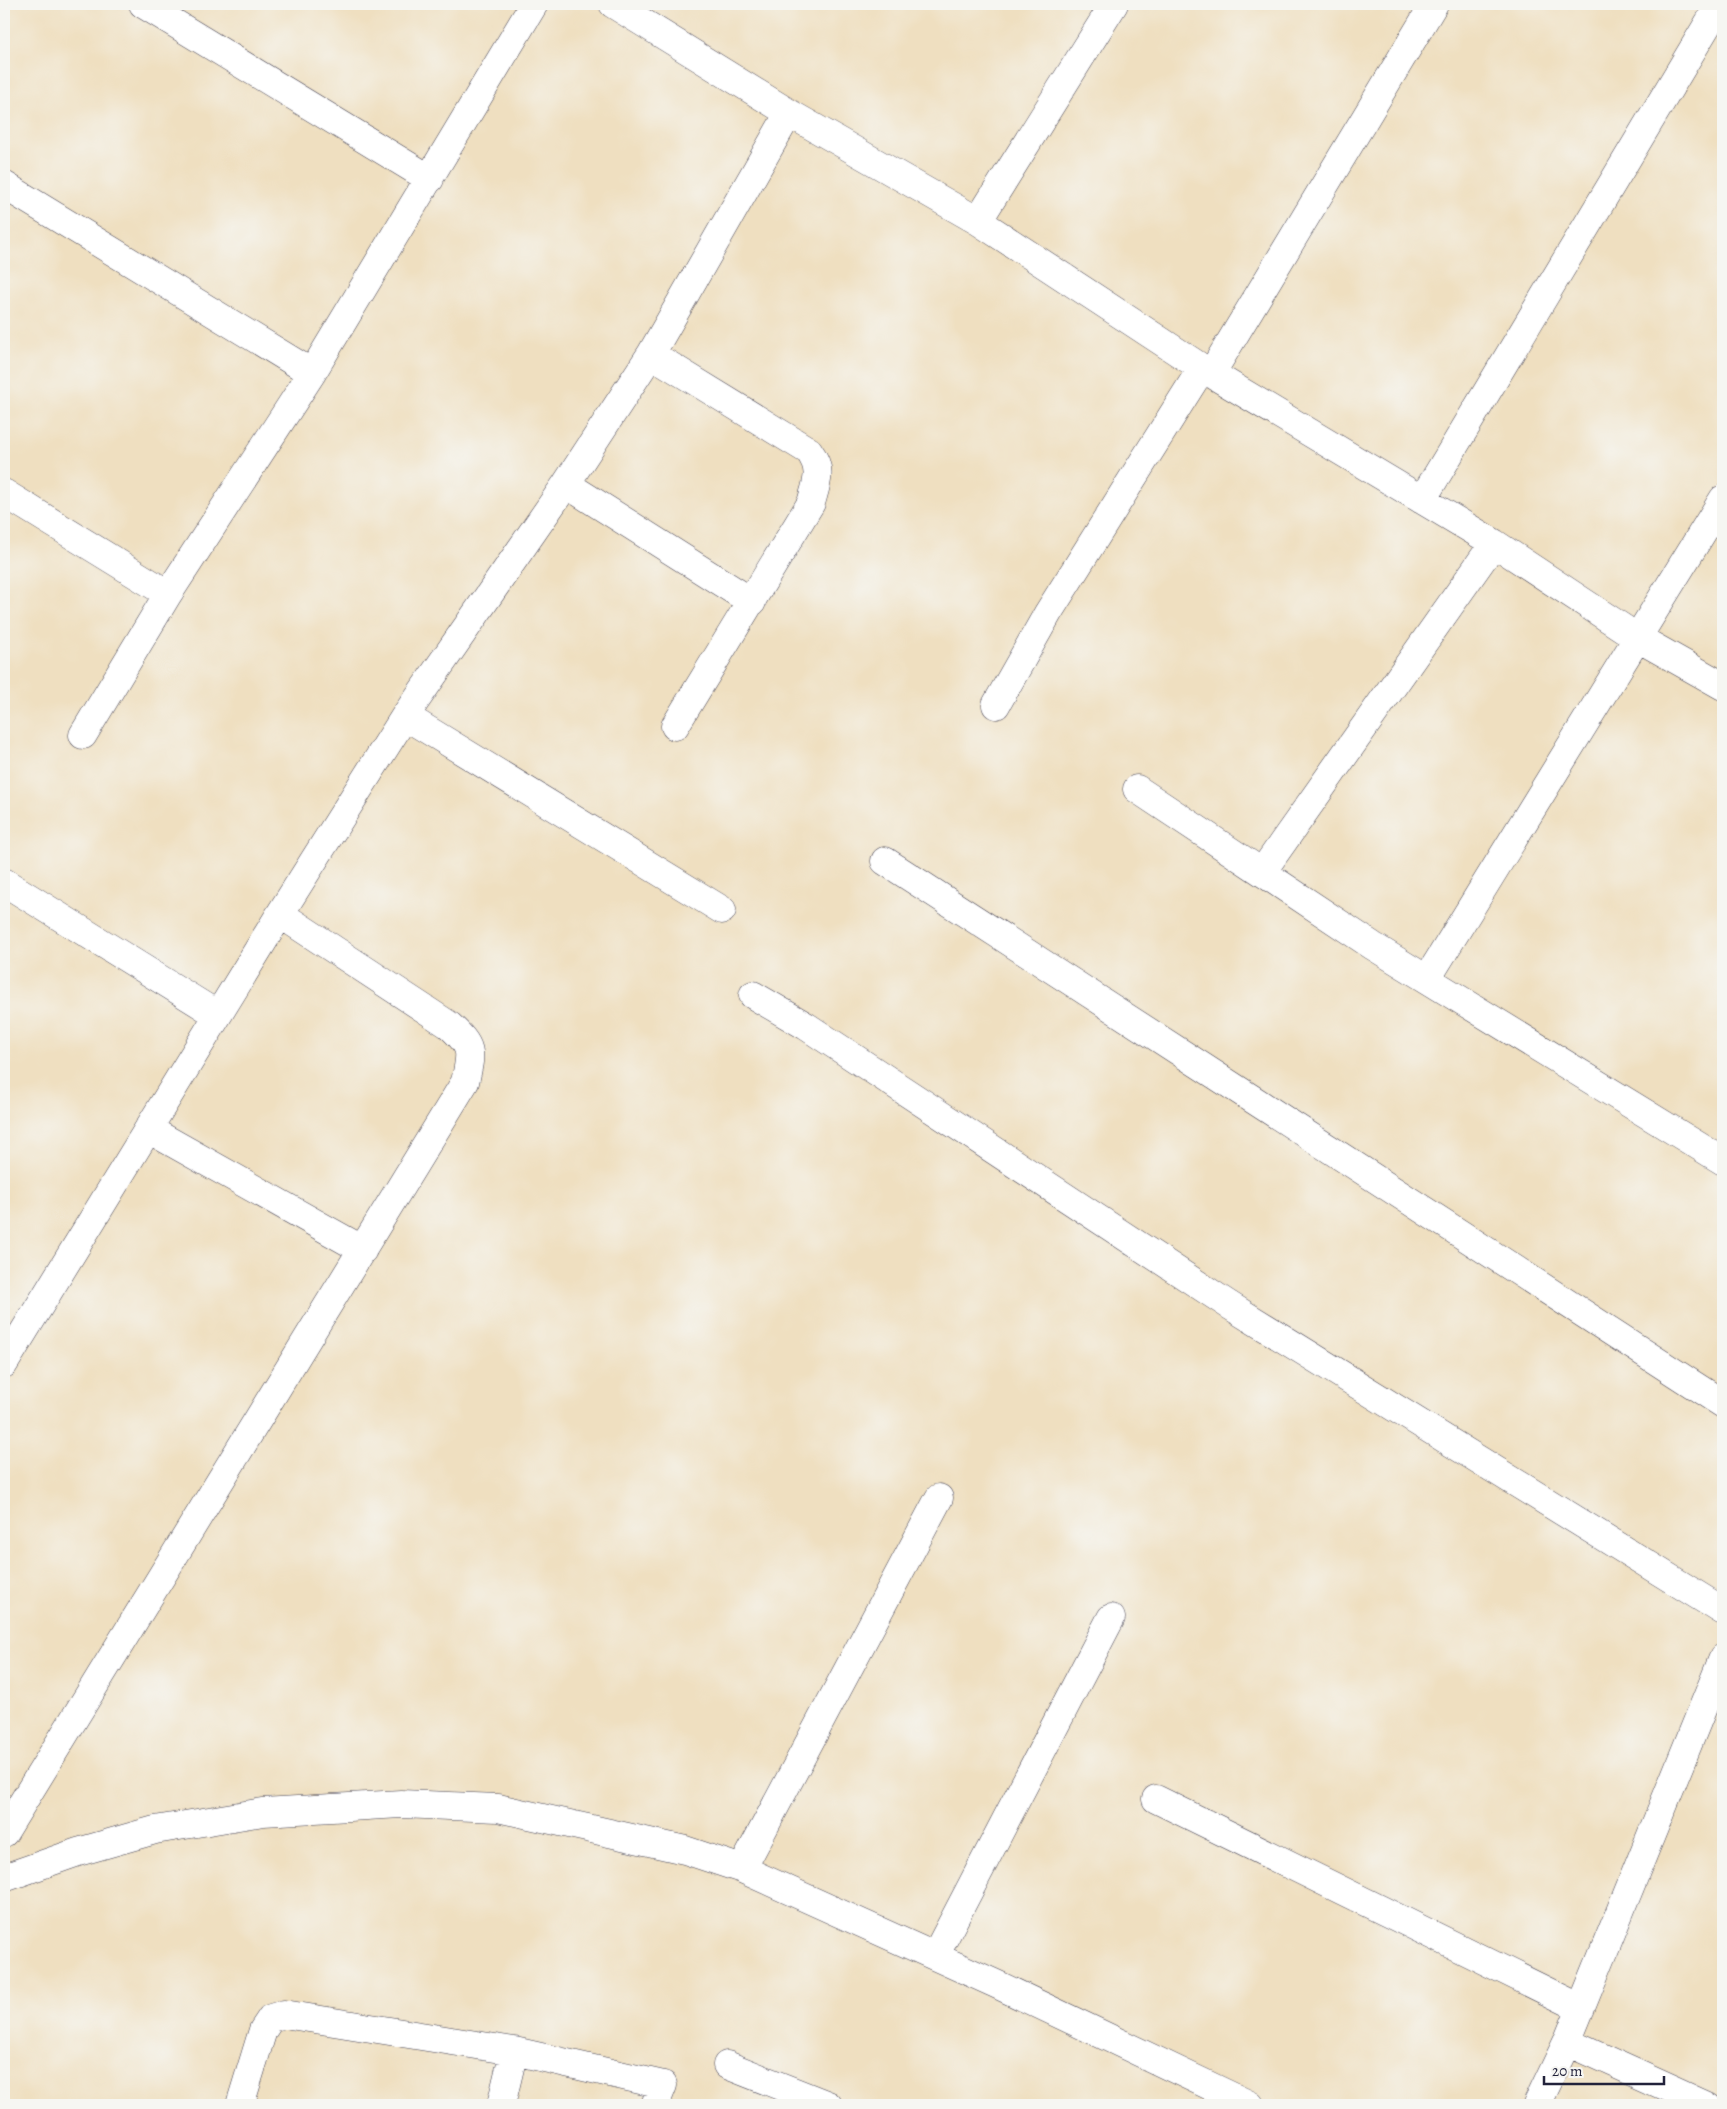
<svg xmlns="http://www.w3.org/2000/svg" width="1727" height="2109" font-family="Alegreya,serif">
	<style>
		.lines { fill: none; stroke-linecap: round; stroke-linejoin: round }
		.minor-casing { stroke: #413e4f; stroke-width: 29 }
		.minor { stroke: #fff; stroke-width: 28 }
	</style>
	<rect width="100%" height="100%" fill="#f6f6f2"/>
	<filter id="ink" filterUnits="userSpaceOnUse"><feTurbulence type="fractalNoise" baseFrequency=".02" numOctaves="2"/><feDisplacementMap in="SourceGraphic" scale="10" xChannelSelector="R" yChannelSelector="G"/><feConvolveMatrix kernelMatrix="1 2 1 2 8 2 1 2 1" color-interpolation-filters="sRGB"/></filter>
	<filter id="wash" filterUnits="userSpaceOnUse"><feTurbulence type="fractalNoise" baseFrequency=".0096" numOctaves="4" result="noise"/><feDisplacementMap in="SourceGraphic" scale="20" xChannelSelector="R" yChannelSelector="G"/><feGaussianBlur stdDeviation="1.12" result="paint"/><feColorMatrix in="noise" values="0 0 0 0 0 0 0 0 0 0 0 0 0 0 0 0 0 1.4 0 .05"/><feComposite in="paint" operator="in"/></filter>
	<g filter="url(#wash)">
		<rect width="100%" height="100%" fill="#efdfc0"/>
	</g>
	<g filter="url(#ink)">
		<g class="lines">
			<defs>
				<path id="minor" d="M143,4L430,179
					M613,4L789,113L978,221L1202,368L1494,543L1638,638L1723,686
					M4,185L312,373
					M978,221L1114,4
					M651,354L809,451C823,470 817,482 811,503L675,726
					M1211,374L1434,4
					M566,484L752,602
					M4,493L168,594
					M1422,500L1720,4
					M996,705L1048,613L1202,368
					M405,716L722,910
					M83,735L168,594L312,373L534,4
					M1137,789L1373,946L1723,1161
					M885,861L1723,1404
					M1262,872L1494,543
					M4,882L218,1015
					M1427,979L1723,499
					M753,995L806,1026L1229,1305L1723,1611
					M148,1129L363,1250
					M4,1364L280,914L405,716L566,484L651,354L789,113
					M1156,1799L1581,2008
					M4,1833L465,1082C472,1051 473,1047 449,1025L280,914
					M742,1869L939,1498
					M4,1878L78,1852L155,1830L263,1812L401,1804L498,1808L685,1850L742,1869L996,1984L1250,2105
					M935,1956L1111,1618
					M1567,2042L1706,2105
					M727,2065L828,2105
					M240,2105L263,2030L271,2018L284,2014L514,2051L663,2085L655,2105
					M501,2105L514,2051
					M1537,2105L1567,2042L1723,1658"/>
			</defs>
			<!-- minor casing -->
			<use href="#minor" class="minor-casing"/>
			<!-- minor -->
			<use href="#minor" class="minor"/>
		</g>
	</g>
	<!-- margin -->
	<rect width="1727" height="2109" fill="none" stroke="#f6f6f2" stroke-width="20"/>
	<!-- scale -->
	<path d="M1544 2076v8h120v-8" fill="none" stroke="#22223b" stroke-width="2.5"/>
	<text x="1552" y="2076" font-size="15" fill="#22223b" stroke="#f6f6f2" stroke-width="4" paint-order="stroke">20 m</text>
</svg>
